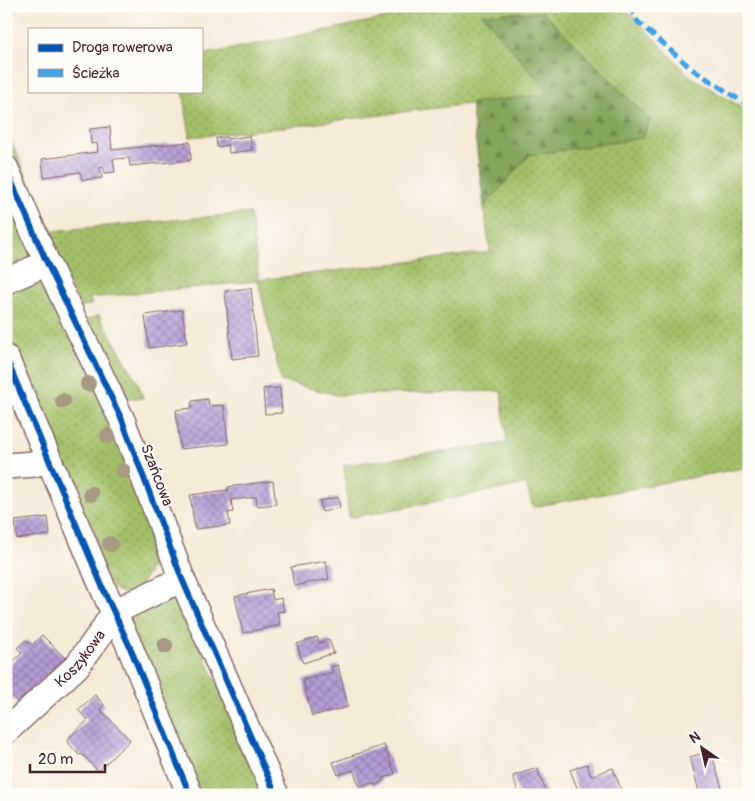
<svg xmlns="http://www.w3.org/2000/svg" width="755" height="801" font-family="Pangolin,sans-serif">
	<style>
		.grass { fill: url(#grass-dots); stroke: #766f48 }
		.forest { fill: url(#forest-firs); stroke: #666243 }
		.building { fill: url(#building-cross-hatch) }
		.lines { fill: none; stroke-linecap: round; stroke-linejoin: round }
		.minor-casing { stroke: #866666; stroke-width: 28 }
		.minor { stroke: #fff; stroke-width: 25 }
		.quiet { stroke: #40a2eb; stroke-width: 5; stroke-dasharray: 10 5; stroke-linecap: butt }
		.cycleway-casing { stroke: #fdfcf7; stroke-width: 9 }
		.cycleway { stroke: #0057b8; stroke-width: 6 }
		.tree { fill: #a89983 }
		.labels { text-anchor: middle; stroke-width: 4; stroke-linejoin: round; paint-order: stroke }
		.street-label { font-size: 15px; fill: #4a1f2b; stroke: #fdfcf7 }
	</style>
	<defs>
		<pattern id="grass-dots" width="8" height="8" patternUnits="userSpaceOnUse" patternTransform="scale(1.25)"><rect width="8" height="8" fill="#a2bf66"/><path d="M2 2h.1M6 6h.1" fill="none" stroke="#869b54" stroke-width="1.8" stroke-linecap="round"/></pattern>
		<pattern id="forest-firs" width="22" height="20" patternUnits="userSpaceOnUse" patternTransform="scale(1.25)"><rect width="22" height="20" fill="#81a65b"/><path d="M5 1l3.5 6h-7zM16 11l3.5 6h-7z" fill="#6c874b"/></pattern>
		<pattern id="building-cross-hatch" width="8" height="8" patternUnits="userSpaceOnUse" patternTransform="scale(1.25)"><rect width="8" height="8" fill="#b39ad5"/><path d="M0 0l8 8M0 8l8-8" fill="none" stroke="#947dad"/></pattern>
	</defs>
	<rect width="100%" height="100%" fill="#fdfcf7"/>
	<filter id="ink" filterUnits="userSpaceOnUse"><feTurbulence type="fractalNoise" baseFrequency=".02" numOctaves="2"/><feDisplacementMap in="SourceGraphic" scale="10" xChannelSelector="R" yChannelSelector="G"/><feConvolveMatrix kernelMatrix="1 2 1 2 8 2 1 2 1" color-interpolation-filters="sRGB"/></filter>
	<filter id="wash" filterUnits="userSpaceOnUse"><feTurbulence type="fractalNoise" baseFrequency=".0096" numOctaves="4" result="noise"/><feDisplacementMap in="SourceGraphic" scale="20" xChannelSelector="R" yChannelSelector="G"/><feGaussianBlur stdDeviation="1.12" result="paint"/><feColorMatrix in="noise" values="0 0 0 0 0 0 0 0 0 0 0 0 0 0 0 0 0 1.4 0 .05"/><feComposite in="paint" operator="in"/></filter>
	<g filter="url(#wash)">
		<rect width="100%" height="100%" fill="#f5ead5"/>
		<!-- grass -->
		<path class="grass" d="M436,6H623L690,76L749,112V467L533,507L526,484L349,518L344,465L507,443L501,391L337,395L281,381L258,281L89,298L92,304L80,308L6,148V130L51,231L250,213L259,280L490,252L484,207L529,155L642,138L543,12L483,14L551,95C430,107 311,126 190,137L183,91H201V55L437,8Z
			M6,176L31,255L6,270Z
			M31,275L44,281L107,400L157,546L151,568L141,585L131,592L121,593L111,587L6,329V287Z
			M99,315L138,383L143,398H126L87,320Z
			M155,600L172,601L183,608L267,795H201L132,632L130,615Z"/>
		<!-- forest -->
		<path class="forest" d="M543,12L650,120L643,138L529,155L484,207L471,103L550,94L482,14Z"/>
		<g id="blocks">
			<!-- building -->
			<path class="building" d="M110,127L112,150L190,142L191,160L130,166L129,158L113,159L115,172L104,173V167L100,168L102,178L82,180L80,172L44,177L42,159L98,152L97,143L91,144L90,129Z
				M250,136L252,150L229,153L228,145L217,147L216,138L227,137V139Z
				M251,288L258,356L232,359L225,291Z
				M182,310L187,343L149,348L145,315Z
				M280,388L282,413L265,414L263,389Z
				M208,399L209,406L224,405L228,444L180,449L176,410L192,408V401Z
				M273,481L276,504L257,506L256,497L231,500L233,512L228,513L230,525L195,529L190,495L228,490V487Z
				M338,497L340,508L322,512L320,501Z
				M48,517L50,535L17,539L15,521Z
				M326,561L329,579L294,586L291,567Z
				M271,589L273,600L281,598L284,611L277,612L280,625L243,633L235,596Z
				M42,635L65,658L18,703L6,691V668L22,653L17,648L26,640L32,645Z
				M317,637L319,643L329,640L334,653L303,663L297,644Z
				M338,665L348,707L312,716L303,680L333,672L331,667Z
				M95,695L104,705L100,709L130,740L98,771L82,754L79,755L69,744L68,739L88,720L78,710Z
				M384,745L395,774L383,778L381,782L375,785L371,783L360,787L353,770L338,775L333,762Z
				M711,751L723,792L713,795H700L690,757Z
				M587,764L591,776L613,768L623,795H580L570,770Z
				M537,768L547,795H519L513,776Z"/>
		</g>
	</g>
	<g filter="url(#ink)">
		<use href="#blocks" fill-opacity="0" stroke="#866666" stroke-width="1"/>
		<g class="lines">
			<defs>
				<g id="minor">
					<path d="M6,169L47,263L122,420L182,579L276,795"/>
					<path d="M6,281L47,263"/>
					<path d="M6,358L105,593L129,645L190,795"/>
					<path d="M6,466L35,464L48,458"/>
					<path id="s1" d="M6,731L76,667L101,633L114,612L182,579"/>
				</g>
			</defs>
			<!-- minor casing -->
			<use href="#minor" class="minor-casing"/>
			<!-- minor -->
			<use href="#minor" class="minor"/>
			<!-- quiet -->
			<path class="quiet" d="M629,6L638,22L692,69L749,106"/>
			<defs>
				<path id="cycleway" d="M6,169L47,263L122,420L182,579L276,795
					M6,358L105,593L129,645L190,795"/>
			</defs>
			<!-- cycleway casing -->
			<use href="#cycleway" class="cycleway-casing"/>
			<!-- cycleway -->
			<use href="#cycleway" class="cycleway"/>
		</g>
		<!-- trees -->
		<g class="tree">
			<circle cx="88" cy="384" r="8"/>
			<circle cx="63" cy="401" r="8"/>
			<circle cx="108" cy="436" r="8"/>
			<circle cx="123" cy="471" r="8"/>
			<circle cx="91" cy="494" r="8"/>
			<circle cx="110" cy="544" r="8"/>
			<circle cx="165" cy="646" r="8"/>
		</g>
	</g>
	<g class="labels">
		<!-- street labels -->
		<g class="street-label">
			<text transform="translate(157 475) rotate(69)" y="5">Szańcowa</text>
			<text dy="5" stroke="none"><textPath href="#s1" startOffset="104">Koszykowa</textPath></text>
		</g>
	</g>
	<!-- margin -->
	<rect width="755" height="801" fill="none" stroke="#fdfcf7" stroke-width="25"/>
	<!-- legend -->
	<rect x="28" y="28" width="175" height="65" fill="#fdfcf7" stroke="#b5a4a5"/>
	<rect x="38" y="44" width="25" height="8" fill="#0057b8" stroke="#b5a4a5"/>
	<text x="72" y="52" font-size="15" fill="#4a1f2b">Droga rowerowa</text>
	<rect x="38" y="69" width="25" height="8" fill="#40a2eb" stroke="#b5a4a5"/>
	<text x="72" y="78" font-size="15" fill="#4a1f2b">Ścieżka</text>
	<!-- north arrow -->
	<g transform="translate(702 748) rotate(326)" stroke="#fdfcf7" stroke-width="4" paint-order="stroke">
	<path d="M0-4L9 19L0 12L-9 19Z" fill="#4a1f2b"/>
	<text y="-8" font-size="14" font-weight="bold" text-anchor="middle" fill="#4a1f2b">N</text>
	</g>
	<!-- scale -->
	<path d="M30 764v8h75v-8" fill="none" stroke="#4a1f2b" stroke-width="2.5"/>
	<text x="38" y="764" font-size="15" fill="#4a1f2b" stroke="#fdfcf7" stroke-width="4" paint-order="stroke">20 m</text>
</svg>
